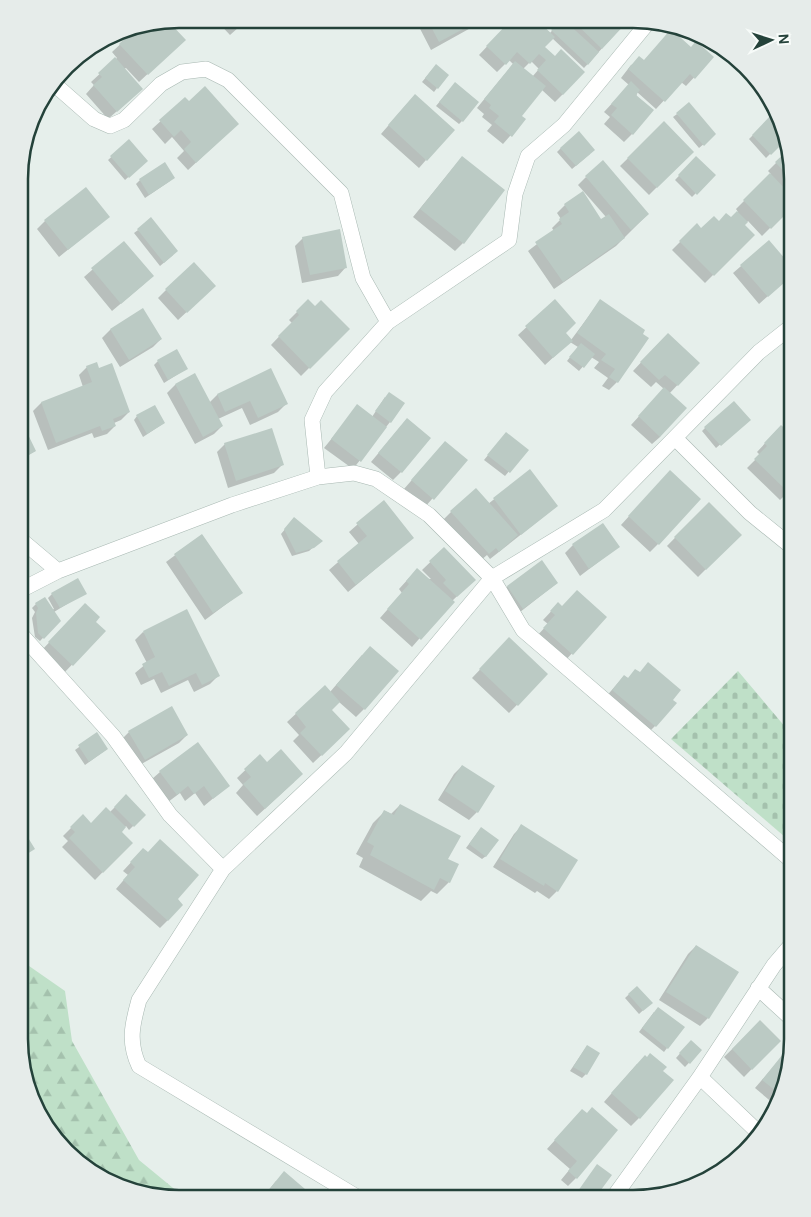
<svg xmlns="http://www.w3.org/2000/svg" width="811" height="1217" font-family="'DM Sans',sans-serif">
	<style>
		.forest { fill: url(#forest-firs) }
		.cemetery { fill: url(#cemetery-stones) }
		.shadow { fill: #0003; fill-rule: evenodd }
		.building { fill: #bbcac4 }
		.lines { fill: none; stroke-linecap: round; stroke-linejoin: round }
		.minor-casing { stroke: #a8b8b2; stroke-width: 16 }
		.minor { stroke: #fff; stroke-width: 15 }
		.rim { fill: none; stroke: #24423a; stroke-width: 2.5 }
	</style>
	<defs>
		<pattern id="forest-firs" width="22" height="20" patternUnits="userSpaceOnUse" patternTransform="scale(1.25)"><rect width="22" height="20" fill="#bfe0c8"/><path d="M5 1l3.5 6h-7zM16 11l3.5 6h-7z" fill="#a4c1ad"/></pattern>
		<pattern id="cemetery-stones" width="16" height="16" patternUnits="userSpaceOnUse" patternTransform="scale(1.25)"><rect width="16" height="16" fill="#bfe0c8"/><path d="M2 7V4a2 2 0 0 1 4 0v3zM10 15v-3a2 2 0 0 1 4 0v3z" fill="#a4c1ad"/></pattern>
	</defs>
	<rect width="100%" height="100%" fill="#e6efeb"/>
	<!-- forest -->
	<path class="forest" d="M19,959L65,991L72,1041L139,1160L184,1197H158L82,1165L31,1100L19,1038Z"/>
	<!-- cemetery -->
	<path class="cemetery" d="M738,671L792,735V843L671,739Z"/>
	<!-- shadow -->
	<path class="shadow" d="M215,19H248L230,35Z
		M415,19L485,20L431,50Z
		M512,20H535L550,33L559,23L556,20H628L584,68L552,38L543,47L563,94L555,102L542,90L520,116L525,119L503,144L487,131L492,125L482,117L484,114L477,108L513,64L509,60L497,72L479,55ZM531,61L539,69L532,77L523,69Z
		M166,21L184,40L139,82L126,68L124,69L133,97L108,119L86,94L94,85L91,82L117,58L112,52L141,25Z
		M713,57L686,86L681,82L656,109L637,92L632,134L624,142L604,124L610,117L604,112L629,85L621,78L631,65L643,61Z
		M432,70L437,88L434,92L422,82Z
		M452,87L462,121L459,124L436,106Z
		M185,99L229,132L188,170L177,158L184,151L172,137L165,144L152,129Z
		M407,104L426,160L419,168L381,134Z
		M677,114L711,138L699,148L673,117Z
		M772,116L782,127L784,140L766,158L749,139Z
		M664,123L692,152L649,195L620,166Z
		M129,141L146,161L125,180L108,160Z
		M561,148L590,154L572,169L557,152Z
		M787,152L792,179V206L762,236L748,221L744,225L753,235L705,283L672,250L697,225L701,230L731,219L738,212L736,209L771,174L768,171Z
		M462,157L463,243L455,251L413,217Z
		M696,158L714,175L692,197L675,180Z
		M586,177L648,214L616,246L554,289L528,251L554,231L552,228L561,219L557,213L565,205L601,220L606,217L578,185Z
		M140,180L170,181L145,198L136,184Z
		M108,217L59,257L37,229L45,221Z
		M138,230L173,255L160,266L134,233Z
		M303,238L346,267L338,276L302,283L295,246Z
		M124,242L144,284L112,311L84,277Z
		M769,242L792,269V275L759,304L733,273Z
		M166,290L206,294L178,320L158,298Z
		M308,301L315,308L348,329L301,376L271,345L292,323L289,320Z
		M555,301L565,333L571,340L600,301L643,331L617,382L609,390L602,386L608,378L594,368L599,362L591,357L579,371L567,361L578,347L570,342L545,365L518,335Z
		M143,310L161,339L153,347L120,367L102,338L110,330Z
		M660,342L698,363L669,394L660,437L652,444L631,425L664,389L656,382L651,387L633,371Z
		M158,361L186,369L164,383L154,365Z
		M87,367L99,370L129,412L121,420L114,423L115,426L107,434L94,438L92,433L48,450L33,411L41,403L83,387L79,375Z
		M271,370L286,404L278,412L250,425L242,408L218,419L222,426L214,434L195,444L167,393L175,385L194,375L209,403L217,395Z
		M385,397L390,422L353,469L324,448L358,406L372,417Z
		M137,416L164,423L143,437L134,420Z
		M407,419L401,472L393,480L371,462Z
		M20,422L35,451L20,460Z
		M745,423L716,448L702,431L705,428Z
		M781,426L792,437V492L790,490L780,500L747,468L760,455L757,452Z
		M503,437L527,450L505,476L484,460Z
		M225,444L282,465L274,473L228,488L217,452Z
		M438,450L466,460L425,507L404,489Z
		M530,471L557,506L490,559L487,555L480,561L443,520L451,512L488,504Z
		M662,480L658,544L650,552L621,525Z
		M383,502L404,545L348,592L329,570L359,544L349,532Z
		M709,503L740,535L698,577L667,546Z
		M291,522L317,544L309,551L292,556L281,534Z
		M202,535L241,593L205,620L166,562Z
		M573,545L618,547L580,576L565,553Z
		M444,549L474,580L452,601L412,647L380,618L402,593L399,589L409,578L431,579L422,570Z
		M557,583L515,616L500,594L508,586Z
		M85,593L54,612L59,621L40,641L35,637L32,618L35,612L32,608L36,604L52,610L54,609L48,598L52,594Z
		M86,604L94,622L104,631L64,673L41,651Z
		M558,604L562,608L605,617L564,662L536,637L548,624L543,620Z
		M143,632L218,676L210,684L194,692L188,680L161,693L154,679L141,685L135,673L147,663L135,640Z
		M509,639L547,674L509,713L472,678Z
		M362,655L364,709L356,717L339,702L331,710L349,729L313,763L293,741L299,735L287,722L325,687L330,692Z
		M624,676L671,700L655,726L647,734L604,699Z
		M129,732L187,735L179,743L136,767L121,740Z
		M97,734L107,749L85,765L75,750Z
		M260,756L267,764L294,782L257,816L236,793L243,785L237,778Z
		M462,766L477,812L469,820L438,800L454,774Z
		M160,772L228,786L204,806L195,793L185,801L180,793L168,802L152,779Z
		M126,796L144,815L129,830L126,826L120,832L131,843L95,880L62,847L68,841L63,836L83,816L91,824L109,813Z
		M400,805L447,859L449,882L437,894L431,891L421,901L359,867L363,858L356,854L373,823L385,811L391,814Z
		M522,826L557,891L549,899L537,891L535,893L493,867L514,834Z
		M478,832L486,856L482,859L466,848Z
		M136,857L176,899L168,920L160,928L116,889L128,875L123,871Z
		M696,946L737,972L708,1018L700,1026L659,1000L688,954Z
		M637,987L651,1003L639,1014L625,998Z
		M654,1012L667,1048L664,1052L639,1032Z
		M760,1022L779,1041L744,1077L724,1057Z
		M691,1041L701,1050L685,1067L676,1058Z
		M587,1046L586,1074L582,1078L570,1071Z
		M787,1051L791,1054L781,1097L774,1104L755,1088Z
		M637,1064L662,1071L639,1118L631,1126L604,1102Z
		M582,1110L576,1178L568,1186L561,1180L570,1169L547,1149Z
		M276,1181L311,1195L309,1197H263Z"/>
	<!-- building -->
	<path class="building" d="M230,19H249L239,28Z
		M427,19L436,20H480L439,42Z
		M511,20H537L555,37L545,47L555,56L561,49L585,72L563,95L537,70L546,60L539,54L530,64L517,52L506,65L486,46Z
		M561,20H564L599,52L588,65L551,30Z
		M572,20H629L602,49Z
		M168,21L186,40L148,75L119,44L138,25Z
		M671,29L691,47L696,41L714,57L695,79L690,74L665,102L628,69L639,56L644,60Z
		M115,57L143,89L117,112L93,85L102,77L98,73Z
		M515,61L546,86L522,116L526,119L512,137L494,122L499,116L489,108L491,105L484,99Z
		M436,64L449,75L438,89L425,78Z
		M631,81L640,90L636,95L654,110L633,135L611,115L617,108L611,104Z
		M455,82L479,102L463,122L439,102Z
		M205,86L239,124L196,163L184,149L191,142L181,130L174,137L159,120L185,97L189,101Z
		M415,94L455,130L427,161L388,125Z
		M41,98L46,103L36,111L40,99Z
		M689,102L716,134L704,146L676,113Z
		M772,114L781,125L785,141L771,155L752,135Z
		M664,121L694,152L657,188L627,158Z
		M579,131L595,150L576,166L560,148Z
		M129,139L148,161L129,178L110,156Z
		M787,151L792,179V180L775,162Z
		M462,156L505,190L464,244L420,209Z
		M696,156L716,175L697,195L678,175Z
		M603,160L649,214L631,230L585,176Z
		M165,162L175,178L149,195L139,179Z
		M770,173L792,196V208L771,229L743,200Z
		M86,187L110,217L68,250L44,220Z
		M583,191L601,219L609,214L625,238L563,282L535,242L562,224L559,219L569,212L564,204Z
		M737,211L748,222L745,225L755,235L714,276L679,241L697,223L701,228L714,216L719,221L726,213L731,217Z
		M151,217L178,251L164,263L137,229Z
		M340,229L347,268L310,275L302,237Z
		M769,240L792,267V276L768,297L740,265Z
		M124,241L154,276L121,304L91,268Z
		M194,262L216,286L187,313L165,289Z
		M308,299L315,306L321,300L350,329L310,369L278,336L299,315L296,311Z
		M555,299L576,323L566,333L573,341L553,358L525,326Z
		M600,299L645,330L643,334L649,338L618,383L609,377L615,369L601,360L606,354L577,333Z
		M143,308L162,339L129,360L110,329Z
		M668,333L700,363L678,386L665,375L659,380L640,362Z
		M581,343L595,354L584,368L569,357Z
		M177,349L188,369L168,380L157,360Z
		M97,362L99,368L112,363L130,412L113,419L116,426L102,431L100,426L56,443L41,402L92,382L86,366Z
		M271,368L288,404L258,418L250,401L225,412L217,394Z
		M195,373L223,426L203,437L175,384Z
		M664,387L687,408L660,437L638,416Z
		M389,392L405,403L391,423L375,411Z
		M734,401L751,420L721,446L704,427Z
		M357,404L387,427L361,462L331,439Z
		M155,405L165,423L147,434L136,415Z
		M20,418L36,451L20,460Z
		M407,418L431,438L402,473L378,453Z
		M781,425L792,435V489L789,493L754,459L767,446L764,443Z
		M272,428L284,465L236,481L224,443Z
		M506,432L529,450L510,473L487,455Z
		M445,441L468,460L434,500L411,480Z
		M530,469L558,506L521,535L493,498Z
		M670,470L701,499L659,545L628,516Z
		M476,488L518,535L499,552L496,548L489,554L450,511Z
		M384,500L414,538L356,585L337,561L367,536L356,523Z
		M709,502L742,535L706,570L674,537Z
		M294,517L323,541L314,548L296,553L284,529Z
		M603,523L620,547L589,569L572,544Z
		M202,534L243,593L213,613L174,554Z
		M444,547L476,580L457,597L443,583L446,580L429,561Z
		M542,560L558,583L523,609L507,586Z
		M417,568L455,602L421,640L387,609L409,584L406,581Z
		M78,578L87,594L60,608L51,593Z
		M577,590L607,617L573,655L543,628L555,615L550,611L558,602L562,606Z
		M45,597L61,621L44,639L38,633L36,613L38,608L35,603Z
		M85,603L100,617L96,622L106,631L73,666L48,642Z
		M187,609L220,676L202,685L196,673L169,686L162,672L149,678L142,664L155,657L143,631Z
		M509,637L548,674L518,706L479,669Z
		M370,646L399,671L365,710L336,685Z
		M648,662L681,690L673,700L677,703L656,727L612,690L624,675L628,678L635,669L640,672Z
		M325,685L340,702L332,710L350,729L322,756L300,733L306,727L295,713Z
		M172,706L188,735L145,760L128,731Z
		M97,732L108,749L89,762L78,745Z
		M198,742L230,786L213,799L204,786L194,794L188,786L177,795L159,771Z
		M281,749L303,774L265,809L243,784L251,777L244,769L260,754L267,762Z
		M462,765L495,786L478,813L445,791Z
		M126,794L146,815L134,827L114,807Z
		M400,804L461,836L448,859L459,864L450,883L440,878L434,890L370,855L374,846L367,842L384,810L394,815Z
		M106,807L126,827L122,832L133,843L103,873L69,838L75,832L70,827L83,814L91,823Z
		M19,823L35,849L19,859Z
		M521,824L578,860L558,892L545,883L544,886L500,859Z
		M481,827L499,840L486,857L469,844Z
		M160,839L199,875L178,899L183,905L168,921L123,880L135,867L130,862L143,848L148,852Z
		M696,945L739,972L709,1019L666,992Z
		M637,986L653,1003L643,1011L628,994Z
		M658,1007L685,1027L668,1049L642,1028Z
		M760,1020L781,1041L752,1070L732,1049Z
		M691,1040L702,1050L690,1064L679,1053Z
		M587,1045L600,1053L587,1075L573,1067Z
		M787,1049L791,1053L781,1095L762,1080Z
		M650,1053L667,1067L663,1071L674,1080L640,1119L611,1093L645,1055L647,1057Z
		M592,1107L618,1130L577,1179L568,1171L577,1161L554,1140L582,1109L587,1113Z
		M597,1164L612,1175L595,1198H573Z
		M284,1171L312,1195L310,1197H263Z"/>
	<g class="lines">
		<defs>
			<path id="minor" d="M53,83L94,119L110,126L124,120L161,84L182,72L206,69L228,80L341,193L363,278L388,322
				M675,438L750,513L792,547
				M318,477L312,420L325,392L388,322L509,240L515,194L528,156L564,125L650,20
				M20,539L58,571
				M19,591L58,571L232,505L318,477L354,473L376,479L429,515L492,578L523,630L792,861
				M19,632L113,736L170,815L223,869
				M758,988L792,1019
				M700,1077L760,1134
				M357,1197L139,1066C128,1042 132,1025 139,1000L223,869L346,753L492,578L604,510L759,352L792,326
				M613,1198L700,1077L774,965L792,944"/>
		</defs>
		<!-- minor casing -->
		<use href="#minor" class="minor-casing"/>
		<!-- minor -->
		<use href="#minor" class="minor"/>
	</g>
	<!-- crop -->
	<path d="M0 0H811V1217H0ZM179 28H633A151 151 0 0 1 784 179V1039A151 151 0 0 1 633 1190H179A151 151 0 0 1 28 1039V179A151 151 0 0 1 179 28Z" fill="#e6ecea" fill-rule="evenodd"/>
	<path class="rim" d="M179 28H633A151 151 0 0 1 784 179V1039A151 151 0 0 1 633 1190H179A151 151 0 0 1 28 1039V179A151 151 0 0 1 179 28Z"/>
	<!-- north arrow -->
	<g transform="translate(771 40) rotate(86)" stroke="#f7fbf9" stroke-width="4" paint-order="stroke">
	<path d="M0-4L9 19L0 12L-9 19Z" fill="#24423a"/>
	<text y="-8" font-size="14" font-weight="bold" text-anchor="middle" fill="#24423a">N</text>
	</g>
</svg>
